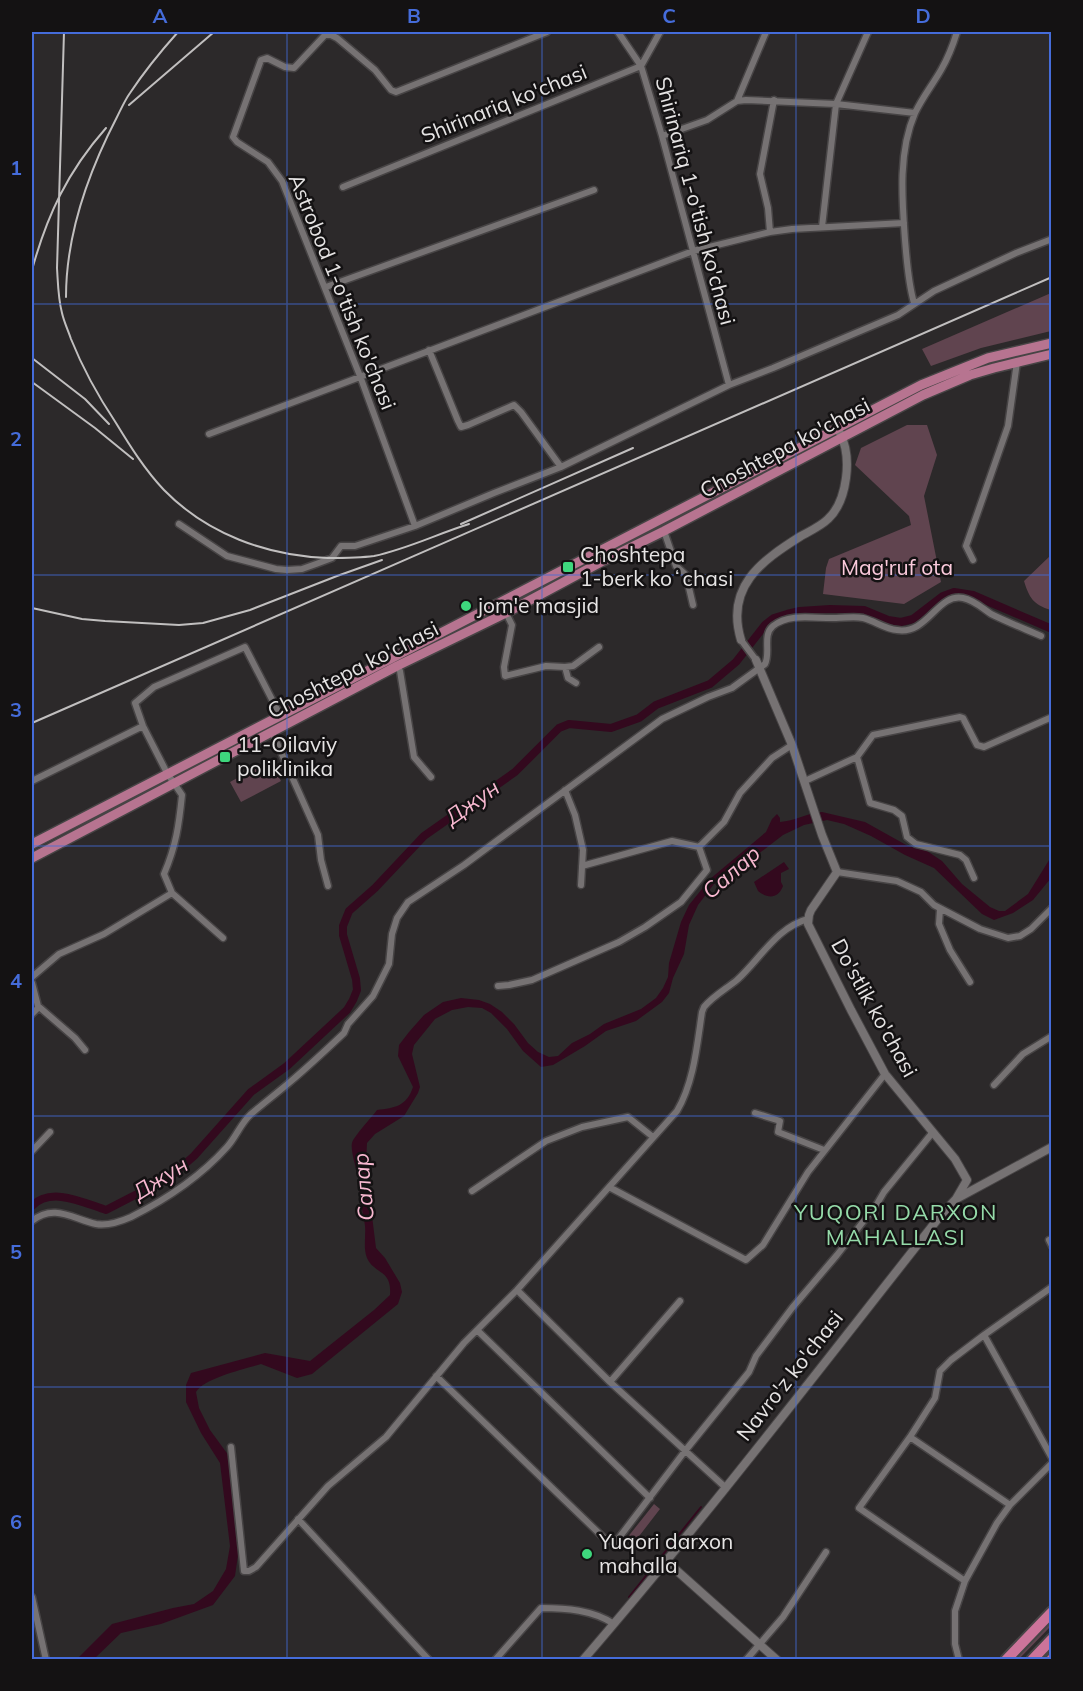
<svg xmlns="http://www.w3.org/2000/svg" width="1083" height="1691" font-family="Mulish,sans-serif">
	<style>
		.green { fill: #60444f }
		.water { fill: #33091e }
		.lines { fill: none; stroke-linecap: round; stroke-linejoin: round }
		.stream { stroke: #33091e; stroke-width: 2 }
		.canal { stroke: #33091e; stroke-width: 8 }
		.minor-casing { stroke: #474445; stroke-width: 9 }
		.tertiary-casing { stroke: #474445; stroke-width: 10 }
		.primary-casing { stroke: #474445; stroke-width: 12 }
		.trunk-casing { stroke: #474445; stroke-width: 14 }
		.minor { stroke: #767273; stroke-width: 6 }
		.tertiary { stroke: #767273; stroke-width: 8 }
		.primary { stroke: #b77490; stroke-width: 9 }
		.trunk { stroke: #cc749a; stroke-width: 10 }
		.rail { stroke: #c1bfbf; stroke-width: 2 }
		.grid { fill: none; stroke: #456cda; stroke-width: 1.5; stroke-opacity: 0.55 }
		.poi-dot { fill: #3ed77d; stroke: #141213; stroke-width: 2 }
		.labels { text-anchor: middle; stroke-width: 5; stroke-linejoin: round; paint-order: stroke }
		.street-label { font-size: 21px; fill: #e6e4e4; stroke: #141213 }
		.poi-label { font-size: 21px; fill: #e6e4e4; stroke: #141213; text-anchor: start }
		.park-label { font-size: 21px; fill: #fbcadc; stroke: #141213 }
		.water-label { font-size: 22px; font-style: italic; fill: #f8b8d0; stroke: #141213 }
		.neighbourhood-label { font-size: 22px; letter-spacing: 1.5px; fill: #95dba9; stroke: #141213 }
		.neatline { fill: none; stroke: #456cda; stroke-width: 2 }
		.grid-label { font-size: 20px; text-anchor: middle; font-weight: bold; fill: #456cda }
	</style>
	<rect width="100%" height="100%" fill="#2c292a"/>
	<!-- green -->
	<path class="green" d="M1051,293V331L981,348L931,366L922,349Z
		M907,425H927L937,455L924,496L941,582L904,604L823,594L826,568L829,559L911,525L909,516L855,465L861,448Z
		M1051,555V610C1033,605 1029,597 1024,581Z
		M270,760L281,781L241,802L230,782Z
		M654,1504L660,1509L633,1544L627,1538Z
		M1051,1618V1626L1019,1659L1012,1660Z"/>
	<!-- water -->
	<path class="water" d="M822,812L865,822L908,846L927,851L942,861L962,884L990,907L999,911H1005L1028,894L1051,857V878L1033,900L1013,913L994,920L982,914L934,868L905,855L871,836L844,824L827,820L804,825L783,835L744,865L714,884L698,905L689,925L684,954L673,978L669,993L662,1002L636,1021L606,1031L585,1046L553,1065L541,1067L523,1051L507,1029L491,1013L482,1008L468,1007L452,1010L435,1019L414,1045L412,1054L420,1087L418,1093L404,1116L375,1134L367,1143L366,1164L369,1175V1192L376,1248L385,1258L400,1283L402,1292L398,1304L312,1374L297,1378L261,1364C245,1369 204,1378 196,1392L199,1408L210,1430L229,1456L239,1548L235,1576L213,1605L161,1624L121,1633L94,1659L76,1660L112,1624L173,1608L194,1604L213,1591L226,1569L230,1546L220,1463L201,1433L186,1402V1385L191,1373L265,1353L310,1361L374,1310L390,1295C392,1269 375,1275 367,1258C363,1248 366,1236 365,1226C364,1216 361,1207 360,1198C359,1193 360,1189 360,1184C358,1174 350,1151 352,1143C354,1136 372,1117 377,1110C395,1108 407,1106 413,1087L398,1056L399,1045L409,1032L424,1015L443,1002L461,998L479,1000L490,1004L502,1012L514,1024L528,1043L538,1052L549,1057L558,1056L572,1043L590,1034L604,1024L641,1009L656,998L663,988L668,977L669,963L681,922L689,905L710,879L766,832L772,819L777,814L780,818V822C794,821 808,813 822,812Z
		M784,862L789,869L781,873V882L783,886C778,899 768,899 758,891L754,882Z"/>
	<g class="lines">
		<!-- stream -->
		<path class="stream" d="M629,1597L701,1507"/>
		<!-- canal -->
		<path class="canal" d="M32,1206C51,1186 84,1203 106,1210L170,1177L194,1156L251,1092L287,1066L347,1010L353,1000L357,990L356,979L343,935V926L349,911L375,888L424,836L515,772L559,728L569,724L611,728L639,718L656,705L710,684L736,662L765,625L774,618L787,614L800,611L830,609L864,610L888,620L901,622L913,619L943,596L954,592L973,595L1052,629"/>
		<defs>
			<path id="minor" d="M618,32L641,66L662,136L729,385
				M737,101L766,32
				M662,136L707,120L737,101L746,100L836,104L915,113
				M343,187L641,66L660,32
				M822,227L836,104L868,32
				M770,232L768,208L760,174L774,100
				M326,287L594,190
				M914,303C908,282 907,262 905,240C902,199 898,152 915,113C922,98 933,84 941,70C948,58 953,45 957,32
				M429,350L458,421L461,427L468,425L514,405L521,412L561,467
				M209,434L693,251L770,232L792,229L904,223
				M179,524L227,556L276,569L287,570L302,569L316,564L332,558L341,546H355L415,526L494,493L561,467L729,385L773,368L898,315L934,291L1016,253L1052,239
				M415,526L360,376L282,181L268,162L237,142L233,137L261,60L267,58L285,67L294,68L325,35H331L337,38L375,70L391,90L396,92L547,32
				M664,531L676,566L686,575L693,605
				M973,560L966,546L1008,426L1017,362
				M506,613L512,625L504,667L505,676L546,666L565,667L573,666L599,647
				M741,640L756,660
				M397,666L400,671L414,757L431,777
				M565,667L568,678L576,683
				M272,732L318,835L321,860L328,886
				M857,757L870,803L894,810L902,816L907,837L916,844L960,855L966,860L974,878
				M32,781L143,726
				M805,781L857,757L873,735L960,717L963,718L977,745L984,747L1052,717
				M565,790L575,815L583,850L581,885
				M699,847L724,822L740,793L772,758L792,745
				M582,866L672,841L699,847
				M837,872L897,881L921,892L934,905L980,929L1008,938L1020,936L1031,929L1052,908
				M940,909L939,924L950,950L970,982
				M223,938L172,893L164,874C176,846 179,825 182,795L167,773L143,726L135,703L154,687L245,647L280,715
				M32,977L59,954L104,934L172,893
				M32,983L38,1006L75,1038L85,1050
				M498,986L509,985L532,980L619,942L645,927L681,902L707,870L699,847
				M32,1014L39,1007
				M994,1085L1023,1054L1052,1036
				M755,1113L780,1121L778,1132L824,1150
				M32,1151L50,1132
				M609,1187L746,1260L763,1245L808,1172L885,1074
				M472,1191L546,1141L582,1127L628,1117L653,1137
				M32,1221C54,1203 73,1219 96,1224C107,1226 122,1221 131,1217C167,1199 200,1177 227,1147C236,1137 241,1123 251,1114C264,1103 277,1093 290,1082C309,1066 326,1050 344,1033L348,1024L373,996L389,964L392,934L397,918L408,902L464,865L662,719L708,697L732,688L765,664C771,653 762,635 773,626C790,612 817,619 836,618C845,618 854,616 863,618C875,621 885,629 897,630C928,635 937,593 963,598C974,600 982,608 991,614C1007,622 1025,629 1041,636
				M1049,1240L1052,1246
				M517,1290L610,1382L725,1487
				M477,1330L650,1498
				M984,1335L1052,1458
				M436,1376L606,1540L609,1542L615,1543L685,1451L749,1372L756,1356L792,1308L837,1255L877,1204L884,1192L933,1132
				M610,1382L680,1301
				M910,1437L1010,1505
				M231,1447L244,1571H249L256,1567L328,1486L386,1437L464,1343L517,1290L677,1111C694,1082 697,1045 702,1012L704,1007C713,996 726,989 737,980C760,959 777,927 808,919
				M298,1519L429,1660
				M965,1581L859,1508L910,1437L935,1398L940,1371L951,1360L984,1335L1052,1287
				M32,1597L46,1660
				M495,1660L541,1608C566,1608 593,1610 614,1624
				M746,1660L783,1617L826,1552
				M959,1660L955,1644V1611L965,1581L997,1523L1010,1505L1052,1463"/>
			<path id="tertiary" d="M741,640C725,587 761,561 801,536C810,531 821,526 828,519C840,508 844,493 846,478C848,463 847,447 840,433
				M756,660L792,745L822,835L837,872L811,910L809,915L808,924L851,1010L885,1074L955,1159L967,1180L956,1199
				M666,1561L777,1660
				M583,1660C708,1515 823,1364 941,1215L956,1199L1052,1147"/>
			<path id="primary" d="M32,844L921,385L988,358L1052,343
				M32,858L397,666L506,613L601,562L664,531L923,395L970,375L994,368L1052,354"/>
			<path id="trunk" d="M1006,1660L1052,1612
				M1032,1660L1052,1639
				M1051,1660L1052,1659"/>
		</defs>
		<!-- minor casing -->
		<use href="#minor" class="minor-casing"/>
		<!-- tertiary casing -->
		<use href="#tertiary" class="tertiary-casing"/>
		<!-- primary casing -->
		<use href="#primary" class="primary-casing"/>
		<!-- trunk casing -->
		<use href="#trunk" class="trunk-casing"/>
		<!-- minor -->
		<use href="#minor" class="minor"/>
		<!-- tertiary -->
		<use href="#tertiary" class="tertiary"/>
		<!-- primary -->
		<use href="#primary" class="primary"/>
		<!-- trunk -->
		<use href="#trunk" class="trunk"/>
		<!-- rail -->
		<path class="rail" d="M64,32L57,268C58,283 58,298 62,313C64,322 68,330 71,339C83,369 98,396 116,423C130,446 145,470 164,490C207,534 267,556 328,558C343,558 359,558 374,556C407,549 437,534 469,524
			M129,105L214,32
			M32,270C47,215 68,171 106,128
			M66,297C66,235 89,171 117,117C121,109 125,100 130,93C144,72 161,51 178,32
			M32,358L85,399L109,424
			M32,382L95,428L133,459
			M461,524L633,448
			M32,608L82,619L105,621L179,625L203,623L250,610L337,576L382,560
			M32,723L1052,277"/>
	</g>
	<!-- grid -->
	<path class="grid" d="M287,32V1660M542,32V1660M796,32V1660M32,304H1052M32,575H1052M32,846H1052M32,1116H1052M32,1387H1052"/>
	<!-- markers -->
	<g class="poi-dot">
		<rect x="562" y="561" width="12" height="12" rx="3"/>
		<circle cx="466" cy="606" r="6"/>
		<rect x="219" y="751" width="12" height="12" rx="3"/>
		<circle cx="587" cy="1554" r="6"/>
	</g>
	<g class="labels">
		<!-- street labels -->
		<g class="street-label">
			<text transform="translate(504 104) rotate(-22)" y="7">Shirinariq ko'chasi</text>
			<text transform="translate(695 201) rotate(75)" y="7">Shirinariq 1-o'tish ko'chasi</text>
			<text transform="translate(342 292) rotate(68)" y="7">Astrobod 1-o'tish ko'chasi</text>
			<text transform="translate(785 448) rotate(-28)" y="7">Choshtepa ko'chasi</text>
			<text transform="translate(353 670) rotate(-27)" y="7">Choshtepa ko'chasi</text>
			<text transform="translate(874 1008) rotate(61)" y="7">Do'stlik ko'chasi</text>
			<text transform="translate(790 1376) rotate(-52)" y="7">Navro'z ko'chasi</text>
		</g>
		<!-- poi labels -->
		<g class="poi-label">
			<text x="580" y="562">Choshtepa<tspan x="580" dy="24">1-berk koʻchasi</tspan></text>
			<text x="478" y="613">jom'e masjid</text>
			<text x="237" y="752">11-Oilaviy<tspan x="237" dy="24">poliklinika</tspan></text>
			<text x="599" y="1549">Yuqori darxon<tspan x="599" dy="24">mahalla</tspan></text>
		</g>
		<!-- park labels -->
		<g class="park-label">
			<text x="897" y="575">Mag'ruf ota</text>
		</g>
		<!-- water labels -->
		<g class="water-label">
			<text transform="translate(472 802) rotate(-35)" y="8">Джун</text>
			<text transform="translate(731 872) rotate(-41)" y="8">Салар</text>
			<text transform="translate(160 1178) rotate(-32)" y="8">Джун</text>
			<text transform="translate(363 1187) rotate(-95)" y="8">Салар</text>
		</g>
		<!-- neighbourhood labels -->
		<g class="neighbourhood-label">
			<text x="896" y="1220">YUQORI DARXON<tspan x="896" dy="25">MAHALLASI</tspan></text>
		</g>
	</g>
	<!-- border -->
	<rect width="1083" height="1691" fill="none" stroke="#141213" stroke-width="66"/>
	<rect x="33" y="33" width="1017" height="1625" class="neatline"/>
	<g class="grid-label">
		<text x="160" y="23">A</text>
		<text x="414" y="23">B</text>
		<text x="669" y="23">C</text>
		<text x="923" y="23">D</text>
		<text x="16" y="175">1</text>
		<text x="16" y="446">2</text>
		<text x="16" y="717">3</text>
		<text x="16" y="988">4</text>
		<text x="16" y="1259">5</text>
		<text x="16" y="1529">6</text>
	</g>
</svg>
